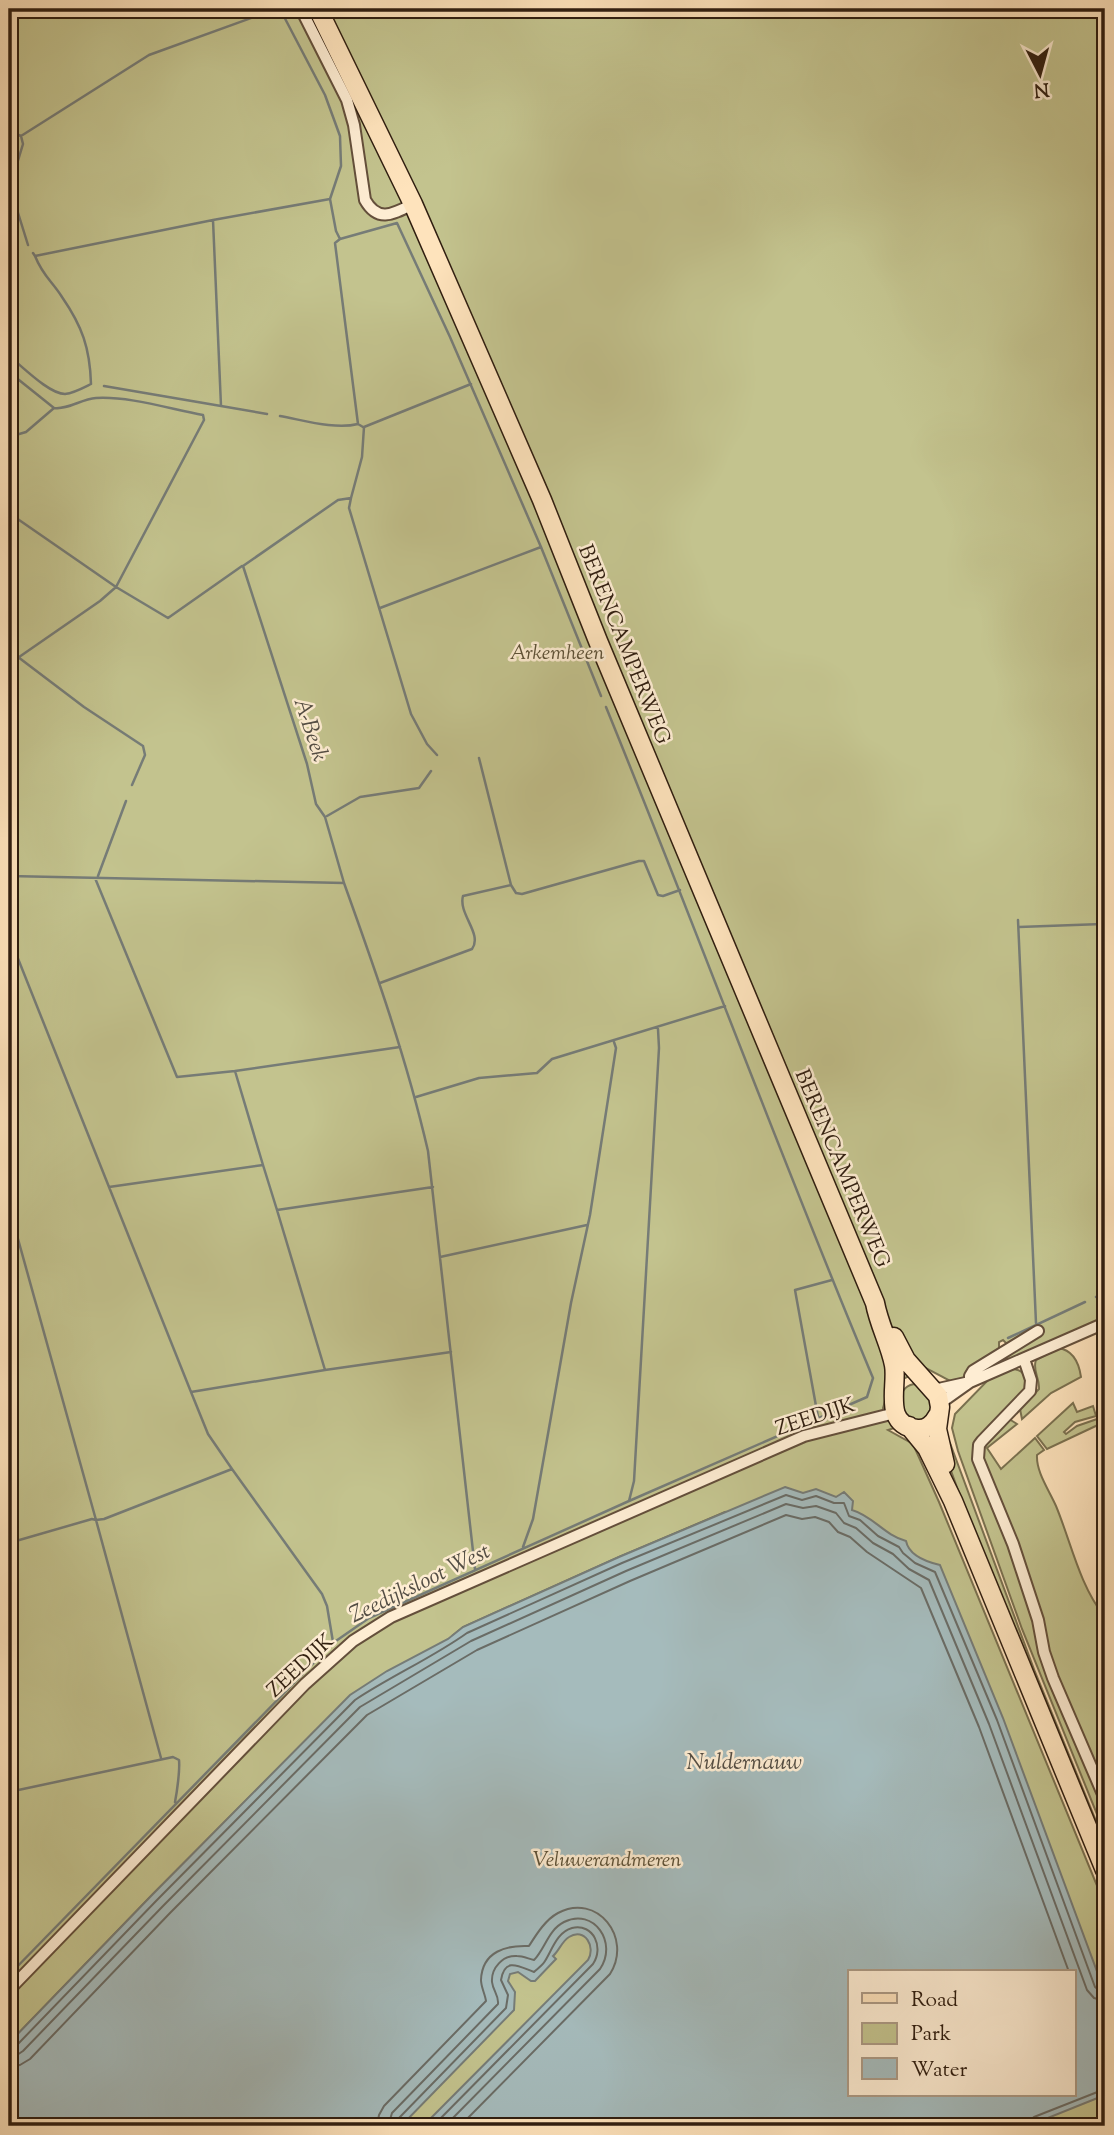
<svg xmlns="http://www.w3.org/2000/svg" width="1114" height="2135" font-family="'Sorts Mill Goudy',serif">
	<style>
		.green { fill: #c3c38e; stroke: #7a704f; stroke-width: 2; fill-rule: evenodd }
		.water { fill: #a5bbbc; stroke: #767c77; stroke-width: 2; fill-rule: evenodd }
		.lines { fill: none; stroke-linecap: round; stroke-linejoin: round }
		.shore { stroke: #6a6c66; stroke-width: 2 }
		.stream { stroke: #767c77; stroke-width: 2.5 }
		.minor-casing { stroke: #644f3b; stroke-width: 14 }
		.primary-casing { stroke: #301e10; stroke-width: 21 }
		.minor { stroke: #feedd3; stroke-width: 10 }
		.primary { stroke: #fee3bc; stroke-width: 18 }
		.labels { text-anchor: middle; stroke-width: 5; stroke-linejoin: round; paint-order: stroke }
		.street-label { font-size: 21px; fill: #301e10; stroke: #feedd3 }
		.park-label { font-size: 21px; font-style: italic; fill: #5c5036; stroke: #feedd3 }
		.water-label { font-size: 23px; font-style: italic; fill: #534d44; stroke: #feedd3 }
	</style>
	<rect width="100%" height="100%" fill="#fee3bc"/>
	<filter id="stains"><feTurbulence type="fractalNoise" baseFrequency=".00286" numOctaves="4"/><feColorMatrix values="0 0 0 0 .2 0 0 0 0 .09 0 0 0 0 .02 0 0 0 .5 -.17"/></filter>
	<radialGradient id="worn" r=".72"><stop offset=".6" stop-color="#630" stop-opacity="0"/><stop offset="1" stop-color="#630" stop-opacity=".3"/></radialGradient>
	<!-- green -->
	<path class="green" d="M9,9H1105V1319L979,1374L1008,1345L1003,1340L999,1342V1350L961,1380L952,1382L926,1368L890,1385L883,1408L892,1422L905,1434L894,1428L888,1430L913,1444L939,1502L1105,1905V2126H9L316,1730L152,1895L9,2043ZM725,1512L726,1513L452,1636L463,1627L619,1557ZM850,1972H1074V2095H850Z
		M1058,1348C1073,1350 1079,1363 1081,1377L1051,1393L1022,1419L1020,1409L1039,1389C1040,1378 1032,1371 1036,1360Z
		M1011,1369C1024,1369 1028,1378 1025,1389L974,1446L973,1452L1102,1799L1105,1834L1022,1629L958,1451L952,1428L955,1414L990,1378Z
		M914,1384C933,1391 938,1411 920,1421L909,1419L900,1409C902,1396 900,1387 914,1384Z
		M1073,1403L1077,1412L1093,1406L1096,1416L1075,1422L1064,1432L1066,1434L1077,1426L1100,1418V1424L1047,1449L1037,1436Z
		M1009,1419L1017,1424L987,1448L1001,1469L1035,1438L1044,1450L1037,1455C1036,1472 1049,1490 1056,1506C1071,1542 1079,1584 1104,1616L1105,1790L1056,1677L982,1459L984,1446Z
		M950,1443L1035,1672L1105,1843V1855L958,1490L942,1446Z"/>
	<!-- water -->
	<path class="water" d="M785,1487L803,1493L816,1489L836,1497L844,1492L853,1501L852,1510C873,1516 884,1535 906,1541C909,1556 927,1562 940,1565L1003,1718L1105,1993V2095L1028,2126H423L588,1960C596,1947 585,1927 569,1937C562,1941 559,1951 553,1956L556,1959L535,1981H531L518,1972L510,1974L508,1981L515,1992L514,2010L401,2126H9V2043L152,1895L350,1695L387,1671L448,1639L463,1627L619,1557ZM850,1972H1074V2095H850Z"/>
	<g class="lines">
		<!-- shore -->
		<path class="shore" d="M9,2048L17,2045L157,1900L355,1700C391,1676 432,1658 467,1633L622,1563L786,1495L802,1500L816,1496L834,1503H844L849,1516L860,1520L878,1536L899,1547L903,1553L915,1563L935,1572L997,1720L1095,1987L1100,1991L1105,1992
			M9,2056L17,2055L23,2051L163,1906L360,1707L471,1641L626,1571L786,1504L803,1508L816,1506L836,1513L844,1523L856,1528L873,1543L893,1554L909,1569L929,1580L989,1724L1087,1990L1094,1998L1105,2001
			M9,2067L20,2065L30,2059L170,1913L367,1715L477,1650L630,1581L786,1515L802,1519L815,1517L829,1522L838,1532L850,1537L867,1552L921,1588L979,1727L1069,1972
			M377,2126L379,2115L384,2106L486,2001C485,1994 481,1987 481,1980C482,1951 507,1945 529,1946C536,1935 545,1920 558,1913C597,1892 633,1938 610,1974L460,2126
			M388,2126L392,2113L498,2004C499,1995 493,1991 492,1982C491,1968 503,1955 517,1956C523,1956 529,1959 534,1960C545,1949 548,1930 564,1922C594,1907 618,1943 600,1969L445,2126
			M397,2126L399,2118L506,2008L508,1995L501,1980C505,1956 520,1967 534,1972C537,1969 543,1965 545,1961C552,1950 557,1932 572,1928C594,1923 604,1948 593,1964L433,2126
			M1029,2126V2121L1034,2117L1105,2089"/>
		<!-- stream -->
		<path class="stream" d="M280,9L325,95L340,136L341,166L330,199L336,231L340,239
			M14,133L21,136L149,55L276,9
			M21,136L23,144L10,187L28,245
			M33,253L35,256L213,220L330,199
			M9,356C22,366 49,394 65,394C74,393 83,388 91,384C90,348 82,326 62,297C51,280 43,276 35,256
			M9,372L54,408L26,432L9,437
			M104,386L221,406L213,220
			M221,406L267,414
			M280,416C303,420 335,430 358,424
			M363,427L358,424L335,243L340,239L397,223L450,337L541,547L380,608
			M351,498L349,508L411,714L427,744L437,755
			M9,513L116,587L204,420L203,415C170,409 129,396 96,398C81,399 68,410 54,408
			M541,547L601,696
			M18,657L84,707L143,746L145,755L132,785
			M9,664L100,601L116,587L168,618L242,566
			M479,758L511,885
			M327,816L360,797L419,788L431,771
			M9,876L344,883L325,817L316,804L307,764L243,566L338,500L351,498L362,457L364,427L471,384
			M98,876L126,801
			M95,878L177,1077L235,1071L400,1047
			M344,883C376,972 407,1060 428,1151L475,1569
			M1018,920L1036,1323
			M1019,927L1102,924L1105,927
			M9,936L109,1187
			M380,983L472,949C483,934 458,914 463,896L511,885L516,893L522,894L639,861H644L658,895L663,896L680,890
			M235,1071L263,1165
			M416,1097L479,1078L537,1073L552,1059L725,1006
			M433,1187L277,1210L325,1370L451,1352
			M9,1197L13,1221L96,1520L104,1519L232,1469L208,1434L191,1392
			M277,1210L263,1165L109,1187L191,1392L325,1370
			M440,1257L587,1225
			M1096,1297L1105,1293
			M1008,1338L1085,1302
			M818,1417L795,1290L832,1280
			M232,1469L322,1594L327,1606L333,1642
			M629,1501L634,1481L659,1048L658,1029
			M9,1543L92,1519L96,1520L161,1758
			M523,1547L533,1519L571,1303L590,1215L616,1048L614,1042
			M9,1792L173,1757L179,1760C180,1770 177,1792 175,1802
			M9,1930L12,1955L9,1956
			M9,1975L333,1643L369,1618L629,1501L867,1397L873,1378C780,1156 697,930 606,707"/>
		<defs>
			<path id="minor" d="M301,9L347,100L354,125L365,200C378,223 393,214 413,204
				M1024,1359L1031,1380L1030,1391L982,1441L979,1445L978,1459L1013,1544L1038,1620L1044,1652L1053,1678L1105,1799V1812
				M934,1390L970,1382L1105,1323
				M939,1404L970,1382V1376L973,1371L1038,1331
				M9,1990L305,1684L353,1641L391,1617L804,1436L895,1413"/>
			<path id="primary" d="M318,9L413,204L542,500L598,641L875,1303C879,1325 890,1344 894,1365C898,1386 882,1425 917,1429C927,1430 933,1424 938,1415
				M894,1337L906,1360L938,1396L940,1407L937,1429L945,1464
				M909,1426L927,1448L953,1501L1105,1870"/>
		</defs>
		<!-- minor casing -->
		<use href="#minor" class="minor-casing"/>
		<!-- primary casing -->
		<use href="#primary" class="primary-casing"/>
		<!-- minor -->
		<use href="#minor" class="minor"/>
		<!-- primary -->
		<use href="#primary" class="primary"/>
	</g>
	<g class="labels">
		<!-- street labels -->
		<g class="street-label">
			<text transform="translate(625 644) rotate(68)" y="7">BERENCAMPERWEG</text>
			<text transform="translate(843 1168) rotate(67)" y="7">BERENCAMPERWEG</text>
			<text transform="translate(815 1416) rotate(-18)" y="7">ZEEDIJK</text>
			<text transform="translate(300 1665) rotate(-43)" y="7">ZEEDIJK</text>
		</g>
		<!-- park labels -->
		<g class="park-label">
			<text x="557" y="659">Arkemheen</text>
			<text x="607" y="1866">Veluwerandmeren</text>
		</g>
		<!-- water labels -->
		<g class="water-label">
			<text transform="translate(312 729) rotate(72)" y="8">A-Beek</text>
			<text transform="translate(419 1582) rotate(-26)" y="8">Zeedijksloot West</text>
			<text x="744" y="1769">Nuldernauw</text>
		</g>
	</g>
	<!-- margin -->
	<rect width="1114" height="2135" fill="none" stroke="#fee3bc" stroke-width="35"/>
	<rect x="10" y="10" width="1093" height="2114" fill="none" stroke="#301e10" stroke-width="3.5"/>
	<rect x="18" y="18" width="1079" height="2100" fill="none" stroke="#301e10" stroke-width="2"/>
	<!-- legend -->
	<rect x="848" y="1970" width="228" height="126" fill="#feedd3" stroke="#ac9a85" stroke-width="2"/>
	<rect x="862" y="1993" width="35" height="10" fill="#fee3bc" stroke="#ac9a85" stroke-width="2"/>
	<text x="911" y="2006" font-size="21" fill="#301e10">Road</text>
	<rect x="862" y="2023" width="35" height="21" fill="#c3c38e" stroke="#ac9a85" stroke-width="2"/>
	<text x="911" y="2040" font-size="21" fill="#301e10">Park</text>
	<rect x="862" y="2058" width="35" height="21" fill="#a5bbbc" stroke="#ac9a85" stroke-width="2"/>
	<text x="911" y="2076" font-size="21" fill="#301e10">Water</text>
	<!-- north arrow -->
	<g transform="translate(1040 74) rotate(174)" stroke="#feedd3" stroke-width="5" paint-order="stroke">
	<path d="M0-5L12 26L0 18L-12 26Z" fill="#301e10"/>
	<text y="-10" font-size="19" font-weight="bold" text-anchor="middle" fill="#301e10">N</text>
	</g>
	<rect width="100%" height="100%" filter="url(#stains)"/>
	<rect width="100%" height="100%" fill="url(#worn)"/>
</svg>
